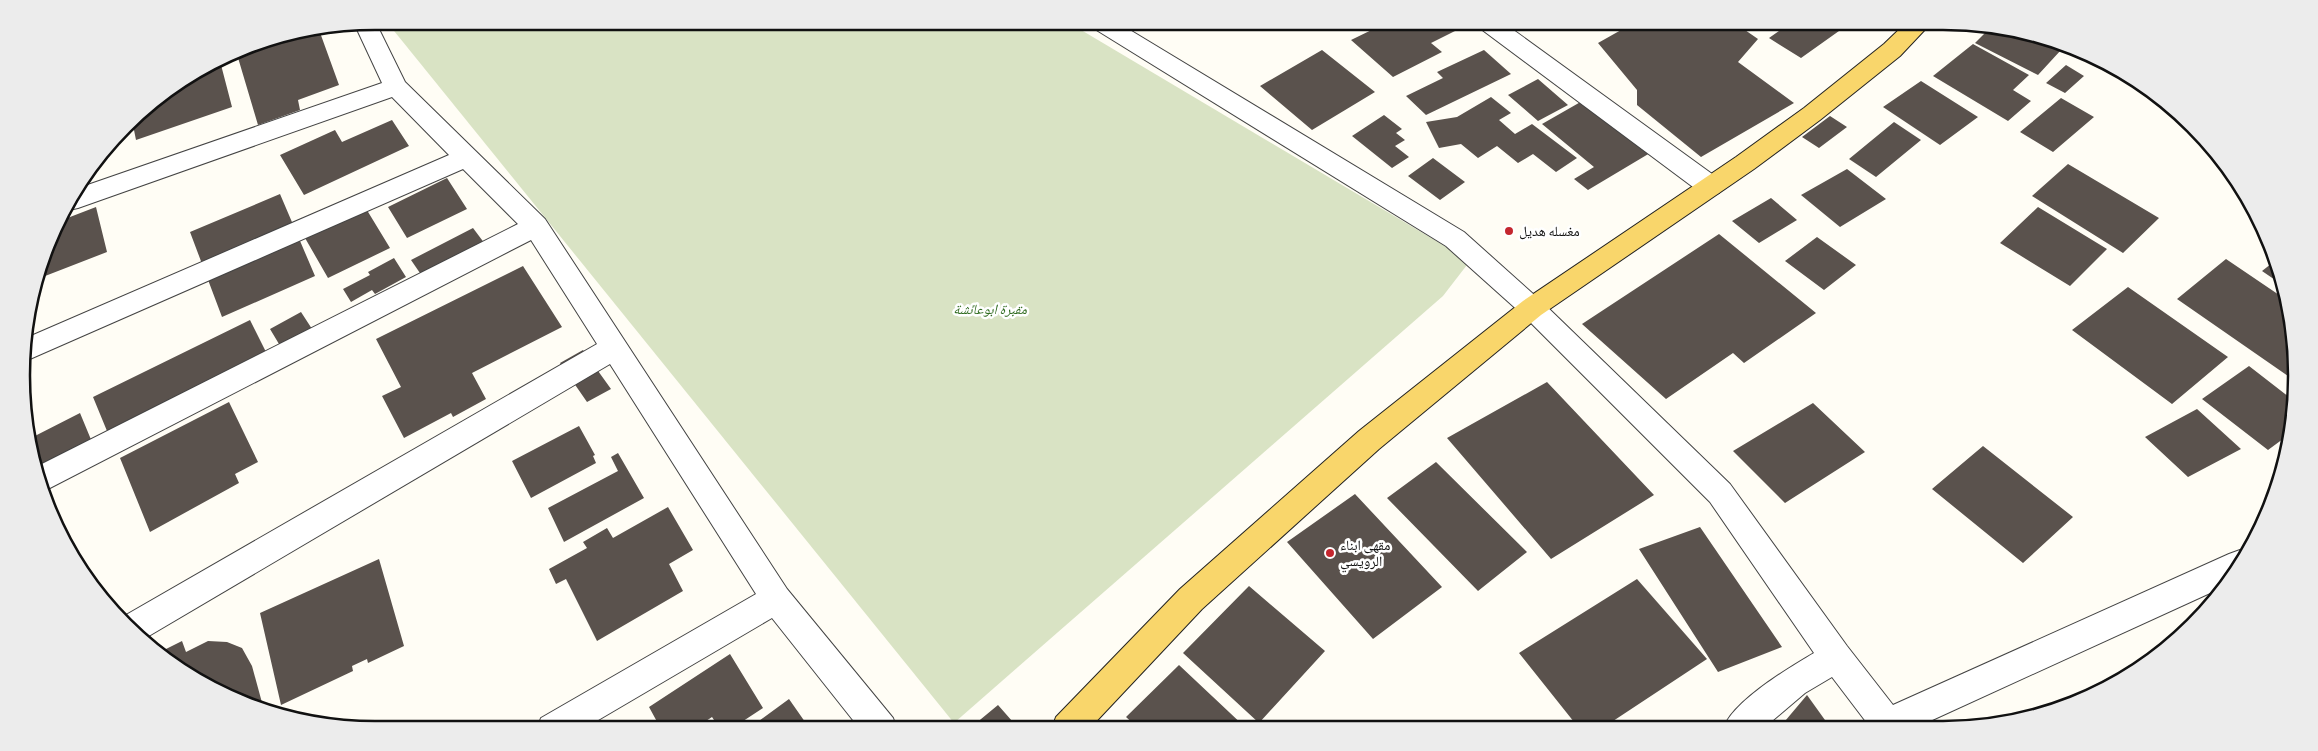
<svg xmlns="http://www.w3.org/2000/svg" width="2318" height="751" font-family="'Crimson Pro','Noto Naskh Arabic',serif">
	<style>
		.cemetery { fill: #d9e3c4 }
		.building { fill: #5a524d }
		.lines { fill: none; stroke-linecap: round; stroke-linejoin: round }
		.minor-casing { stroke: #444; stroke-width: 2 }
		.major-casing { stroke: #222; stroke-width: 2 }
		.minor { fill: #fff; fill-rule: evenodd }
		.major { fill: #f9d66b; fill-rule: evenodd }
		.poi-dot { fill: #c4262e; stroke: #fff; stroke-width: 2 }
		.labels { text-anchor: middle; stroke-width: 5; stroke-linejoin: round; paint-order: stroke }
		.poi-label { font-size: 14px; fill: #111; stroke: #fff; text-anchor: start }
		.park-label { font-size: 14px; font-style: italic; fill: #2f6b1f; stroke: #fff }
		.rim { fill: none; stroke: #111; stroke-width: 2.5 }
	</style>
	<rect width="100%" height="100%" fill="#fffdf5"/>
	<!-- cemetery -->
	<path class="cemetery" d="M386,21H1066L1470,261L1443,296L954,723Z"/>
	<!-- building -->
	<path class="building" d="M1390,21H1446L1457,30L1431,43L1442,52L1393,77L1351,40Z
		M1637,21H1732L1758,39L1738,62L1794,103L1701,157L1637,105V90L1598,43Z
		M1793,21H1811L1824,29L1829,25L1839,31L1801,58L1769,38Z
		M1992,26L2012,28L2027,33L2061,50L2038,75L1975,43Z
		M318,27L339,85L298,100L300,110L258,125L236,51L307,28Z
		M1973,44L2029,75L2013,90L2031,101L2008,121L1933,76Z
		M1322,50L1375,92L1312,130L1260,86Z
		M1484,50L1511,74L1426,115L1406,96L1443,78L1437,72Z
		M220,61L232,107L136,140L132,120L142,109Z
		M2066,65L2084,76L2065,93L2046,83Z
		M2112,66L2140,81L2163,101L2108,71Z
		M1538,79L1568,105L1538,121L1508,95Z
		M1921,81L1978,117L1940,145L1883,107Z
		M1491,97L1511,113L1499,120L1515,134L1532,124L1577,158L1556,172L1533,154L1518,163L1497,146L1478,158L1461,144L1439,148L1426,122L1457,117Z
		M2061,98L2094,117L2053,152L2020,132Z
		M1584,100L1650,153L1588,190L1574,179L1594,167L1542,124Z
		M1384,115L1402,129L1396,133L1405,140L1395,146L1409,157L1392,168L1352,136Z
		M1830,116L1847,127L1819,148L1802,137Z
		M392,120L409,146L304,195L280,155L335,130L342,142Z
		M1894,122L1921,140L1876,177L1849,159Z
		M1433,158L1465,182L1440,200L1408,176Z
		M2068,164L2159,218L2123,253L2032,196Z
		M1847,169L1886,199L1840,227L1801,195Z
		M447,178L467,209L407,238L388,207Z
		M280,194L315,276L222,317L190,232Z
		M1771,198L1797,220L1759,243L1732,221Z
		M362,202L390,248L328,278L301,231Z
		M96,207L107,252L40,278L57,222Z
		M2038,207L2107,249L2070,286L2000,243Z
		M473,228L485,244L422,276L411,260Z
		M1719,234L1816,313L1744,363L1733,353L1666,399L1582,324Z
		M1817,237L1856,265L1824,290L1785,261Z
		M394,258L406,277L375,294L372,290L351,302L343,289L370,275L368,272Z
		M2226,259L2288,301L2296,369L2288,376L2177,299Z
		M2276,260L2278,267L2284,286L2262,271Z
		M523,266L562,327L472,373L486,399L453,417L451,413L404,438L382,396L401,387L376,339Z
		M2128,287L2228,357L2172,404L2072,330Z
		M301,312L314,332L282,349L270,329Z
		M250,320L266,352L107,431L93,397Z
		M583,350L611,389L587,402L560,363Z
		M2249,366L2294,401L2291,433L2268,450L2202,399Z
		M1547,382L1654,495L1551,559L1447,438Z
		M229,402L258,462L235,474L239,483L150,532L120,458Z
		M1813,403L1865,452L1785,503L1733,451Z
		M2197,409L2241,449L2188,477L2145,437Z
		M80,413L92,442L35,471L29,439Z
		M579,426L595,455L593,456L596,463L531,498L512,461Z
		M1983,446L2073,517L2023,563L1932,489Z
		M618,453L644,498L564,542L548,508L618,471L611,457Z
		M1436,462L1527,552L1478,591L1387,498Z
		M1355,494L1442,587L1373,639L1287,542Z
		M668,507L693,550L669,564L683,591L597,641L566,579L556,584L549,569L587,548L583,542L607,528L613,538Z
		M1700,527L1782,647L1718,672L1639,549Z
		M379,559L404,646L368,663L367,659L352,666L353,671L281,705L260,613Z
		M1637,579L1707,659L1604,727H1578L1519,653Z
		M1249,586L1325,651L1259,723L1183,653Z
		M182,641L186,652L208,641L227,642L242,648L252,666L264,710L240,703L178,670L158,653Z
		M730,654L763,708L731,729H720L712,717L694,729H661L649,707Z
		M1179,665L1246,728H1138L1126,717Z
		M1807,695L1830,727H1780Z
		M789,699L810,729H748Z
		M998,705L1019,729H969Z
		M1121,720L1130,728H1114Z"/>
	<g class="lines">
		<defs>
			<path id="minor" d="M375,21L405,82L545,219L787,589L893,718L897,729H860L772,618L583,729H537L541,718L756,594L610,364L142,640L119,619L597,344L531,240L44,491L34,468L518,224L463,169L23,362L24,339L449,155L392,97L78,208L69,210L64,209L76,189L382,83L354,23Z
				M1087,21H1115L1464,232L1541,301L1730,484L1847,646L1893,705L2229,554L2240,550L2249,553L2221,588L1917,727H1870L1832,677L1805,693L1765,727H1724C1734,701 1790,667 1814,653L1710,502L1523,315L1446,246L1090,26Z
				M1474,21H1501L1719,179L1722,186L1719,193L1710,195L1701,193L1477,26Z"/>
			<path id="major" d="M1908,21H1933L1900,56L1820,120L1754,169L1541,315L1379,449L1202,609L1090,728H1052L1056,717L1180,589L1359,431L1523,301L1736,157L1804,108L1884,44Z"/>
		</defs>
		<!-- minor casing -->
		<use href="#minor" class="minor-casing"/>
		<!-- major casing -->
		<use href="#major" class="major-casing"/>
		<!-- minor -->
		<use href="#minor" class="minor"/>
		<!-- major -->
		<use href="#major" class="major"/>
	</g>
	<!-- markers -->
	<g class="poi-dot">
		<circle cx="1509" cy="231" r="5"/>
		<circle cx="1330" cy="553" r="5"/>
	</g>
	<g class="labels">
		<!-- poi labels -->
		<g class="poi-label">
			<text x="1519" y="236">مغسله هديل</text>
			<text x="1340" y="550">مقهى ابناء<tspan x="1340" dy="16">الرويسي</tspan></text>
		</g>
		<!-- park labels -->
		<g class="park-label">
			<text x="990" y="314">مقبرة ابوعائشة</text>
		</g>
	</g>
	<!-- crop -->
	<path d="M0 0H2318V751H0ZM375 30H1943A345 345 0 0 1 2288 375V376A345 345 0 0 1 1943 721H375A345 345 0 0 1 30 376V375A345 345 0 0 1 375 30Z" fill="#ececec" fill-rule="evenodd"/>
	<path class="rim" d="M375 30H1943A345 345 0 0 1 2288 375V376A345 345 0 0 1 1943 721H375A345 345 0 0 1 30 376V375A345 345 0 0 1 375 30Z"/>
</svg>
